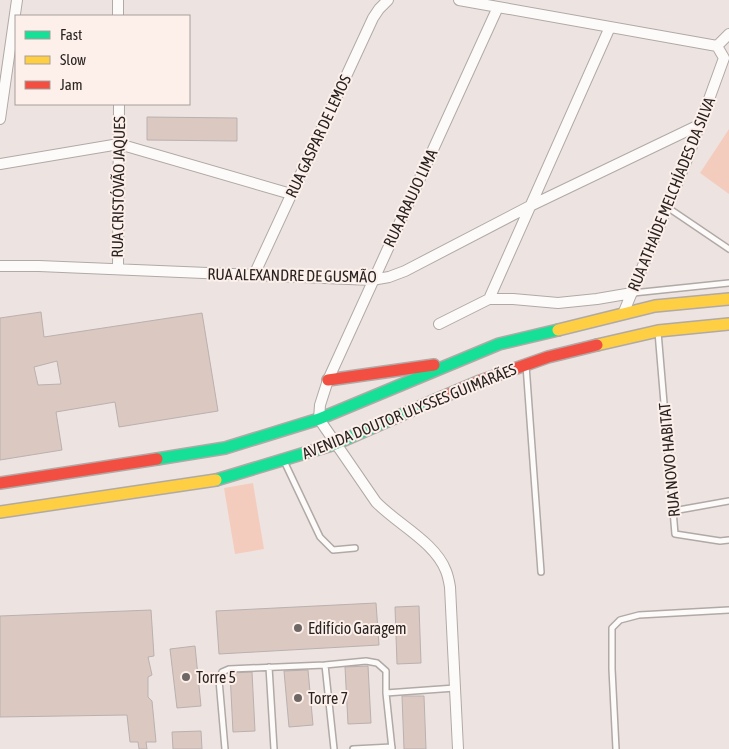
<svg xmlns="http://www.w3.org/2000/svg" width="729" height="749" font-family="'Asap Condensed',sans-serif">
	<style>
		.green { fill: #f4ccbe }
		.building { fill: #dbc8c1; stroke: #b9b1b0; fill-rule: evenodd }
		.lines { fill: none; stroke-linecap: round; stroke-linejoin: round }
		.lane-casing { stroke: #b0a9a6; stroke-width: 8 }
		.street-casing { stroke: #b0a9a6; stroke-width: 12 }
		.fast-casing { stroke: #b0a9a6; stroke-width: 14 }
		.slow-casing { stroke: #b0a9a6; stroke-width: 14 }
		.jam-casing { stroke: #b0a9a6; stroke-width: 14 }
		.lane { stroke: #fcfbfa; stroke-width: 5 }
		.street { stroke: #fcfbfa; stroke-width: 10 }
		.fast { stroke: #16e098; stroke-width: 11 }
		.slow { stroke: #ffcf43; stroke-width: 11 }
		.jam { stroke: #f24e42; stroke-width: 11 }
		.poi-dot { fill: #6e6764; stroke: #fdf0eb; stroke-width: 2 }
		.labels { text-anchor: middle; stroke-width: 4; stroke-linejoin: round; paint-order: stroke }
		.street-label { font-size: 16px; fill: #292321; stroke: #fdf0eb }
		.poi-label { font-size: 16px; fill: #292321; stroke: #fdf0eb; text-anchor: start }
	</style>
	<rect width="100%" height="100%" fill="#ede4e1"/>
	<!-- green -->
	<path class="green" d="M729,129V194L700,173Z
		M253,483L264,549L235,554L224,488Z"/>
	<!-- building -->
	<path class="building" d="M147,117L237,118V141L147,140Z
		M41,312L44,337L202,313L218,411L119,427L115,402L56,412L62,450L0,460V318ZM57,361L61,384L38,385L34,367Z
		M376,603L379,645L219,654L216,611Z
		M419,606L421,663L397,664L395,607Z
		M151,610L154,656L148,657L152,675L148,677V697L152,701L156,742H146L147,749H139L138,742H130L127,715L0,717V616Z
		M195,646L201,706L177,708L170,649Z
		M368,666L371,723L348,724L345,667Z
		M308,670L313,725L289,727L284,671Z
		M252,672L255,731L233,732L230,673Z
		M402,696H424L426,749H404Z
		M201,731L202,749H173L172,732Z"/>
	<g class="lines">
		<defs>
			<path id="lane" d="M667,207L729,249
				M633,293L729,283
				M658,332L675,534L720,541L729,540
				M526,365L541,572
				M284,461L320,537L333,550L355,548
				M673,511L729,501
				M325,665L334,749
				M269,667L274,749
				M386,693L392,749
				M225,749L219,680L222,672L229,669L325,665L366,661L377,663L386,671V693L455,688
				M353,749L392,747
				M616,749L612,669V628L620,620L639,615L729,610"/>
			<path id="street" d="M118,0V16
				M459,0L717,46
				M717,46L729,34
				M0,119L17,0
				M0,164L119,144L291,194
				M0,266H39L372,280L389,277L405,271L530,206L699,125
				M118,269L119,104
				M254,275L373,18L379,9L388,0
				M489,299L610,27
				M623,314L688,157L724,58L717,46
				M439,324L489,299H513L558,303L597,299L632,293
				M458,749L450,587C449,581 448,576 446,571C435,542 397,524 376,502L319,419L320,405L328,380L498,7"/>
			<path id="fast" d="M157,459L225,448L319,419L499,344L558,330
				M216,480L335,444L433,401"/>
			<path id="slow" d="M558,330L655,306L729,299
				M597,345L658,331L729,324
				M0,512L216,480"/>
			<path id="jam" d="M328,380L434,365
				M433,401L480,381L548,357L597,345
				M0,483L157,459"/>
		</defs>
		<!-- lane casing -->
		<use href="#lane" class="lane-casing"/>
		<!-- street casing -->
		<use href="#street" class="street-casing"/>
		<!-- fast casing -->
		<use href="#fast" class="fast-casing"/>
		<!-- slow casing -->
		<use href="#slow" class="slow-casing"/>
		<!-- jam casing -->
		<use href="#jam" class="jam-casing"/>
		<!-- lane -->
		<use href="#lane" class="lane"/>
		<!-- street -->
		<use href="#street" class="street"/>
		<!-- fast -->
		<use href="#fast" class="fast"/>
		<!-- slow -->
		<use href="#slow" class="slow"/>
		<!-- jam -->
		<use href="#jam" class="jam"/>
	</g>
	<!-- markers -->
	<g class="poi-dot">
		<circle cx="298" cy="628" r="5"/>
		<circle cx="186" cy="677" r="5"/>
		<circle cx="298" cy="698" r="5"/>
	</g>
	<g class="labels">
		<!-- street labels -->
		<g class="street-label">
			<text transform="translate(318 136) rotate(-65)" y="6">RUA GASPAR DE LEMOS</text>
			<text transform="translate(118 187) rotate(-89)" y="6">RUA CRISTÓVÃO JAQUES</text>
			<text transform="translate(671 194) rotate(-68)" y="6">RUA ATHAÍDE MELCHÍADES DA SILVA</text>
			<text transform="translate(410 198) rotate(-65)" y="6">RUA ARAUJO LIMA</text>
			<text transform="translate(292 275) rotate(1)" y="6">RUA ALEXANDRE DE GUSMÃO</text>
			<text transform="translate(409 411) rotate(-22)" y="6">AVENIDA DOUTOR ULYSSES GUIMARÃES</text>
			<text transform="translate(669 460) rotate(-95)" y="6">RUA NOVO HABITAT</text>
		</g>
		<!-- poi labels -->
		<g class="poi-label">
			<text x="308" y="634">Edifício Garagem</text>
			<text x="196" y="683">Torre 5</text>
			<text x="308" y="704">Torre 7</text>
		</g>
	</g>
	<!-- legend -->
	<rect x="15" y="15" width="175" height="90" fill="#fdf0eb" stroke="#a89e9a"/>
	<rect x="25" y="31" width="25" height="8" fill="#16e098" stroke="#a89e9a"/>
	<text x="60" y="40" font-size="15" fill="#292321">Fast</text>
	<rect x="25" y="56" width="25" height="8" fill="#ffcf43" stroke="#a89e9a"/>
	<text x="60" y="65" font-size="15" fill="#292321">Slow</text>
	<rect x="25" y="81" width="25" height="8" fill="#f24e42" stroke="#a89e9a"/>
	<text x="60" y="90" font-size="15" fill="#292321">Jam</text>
</svg>
